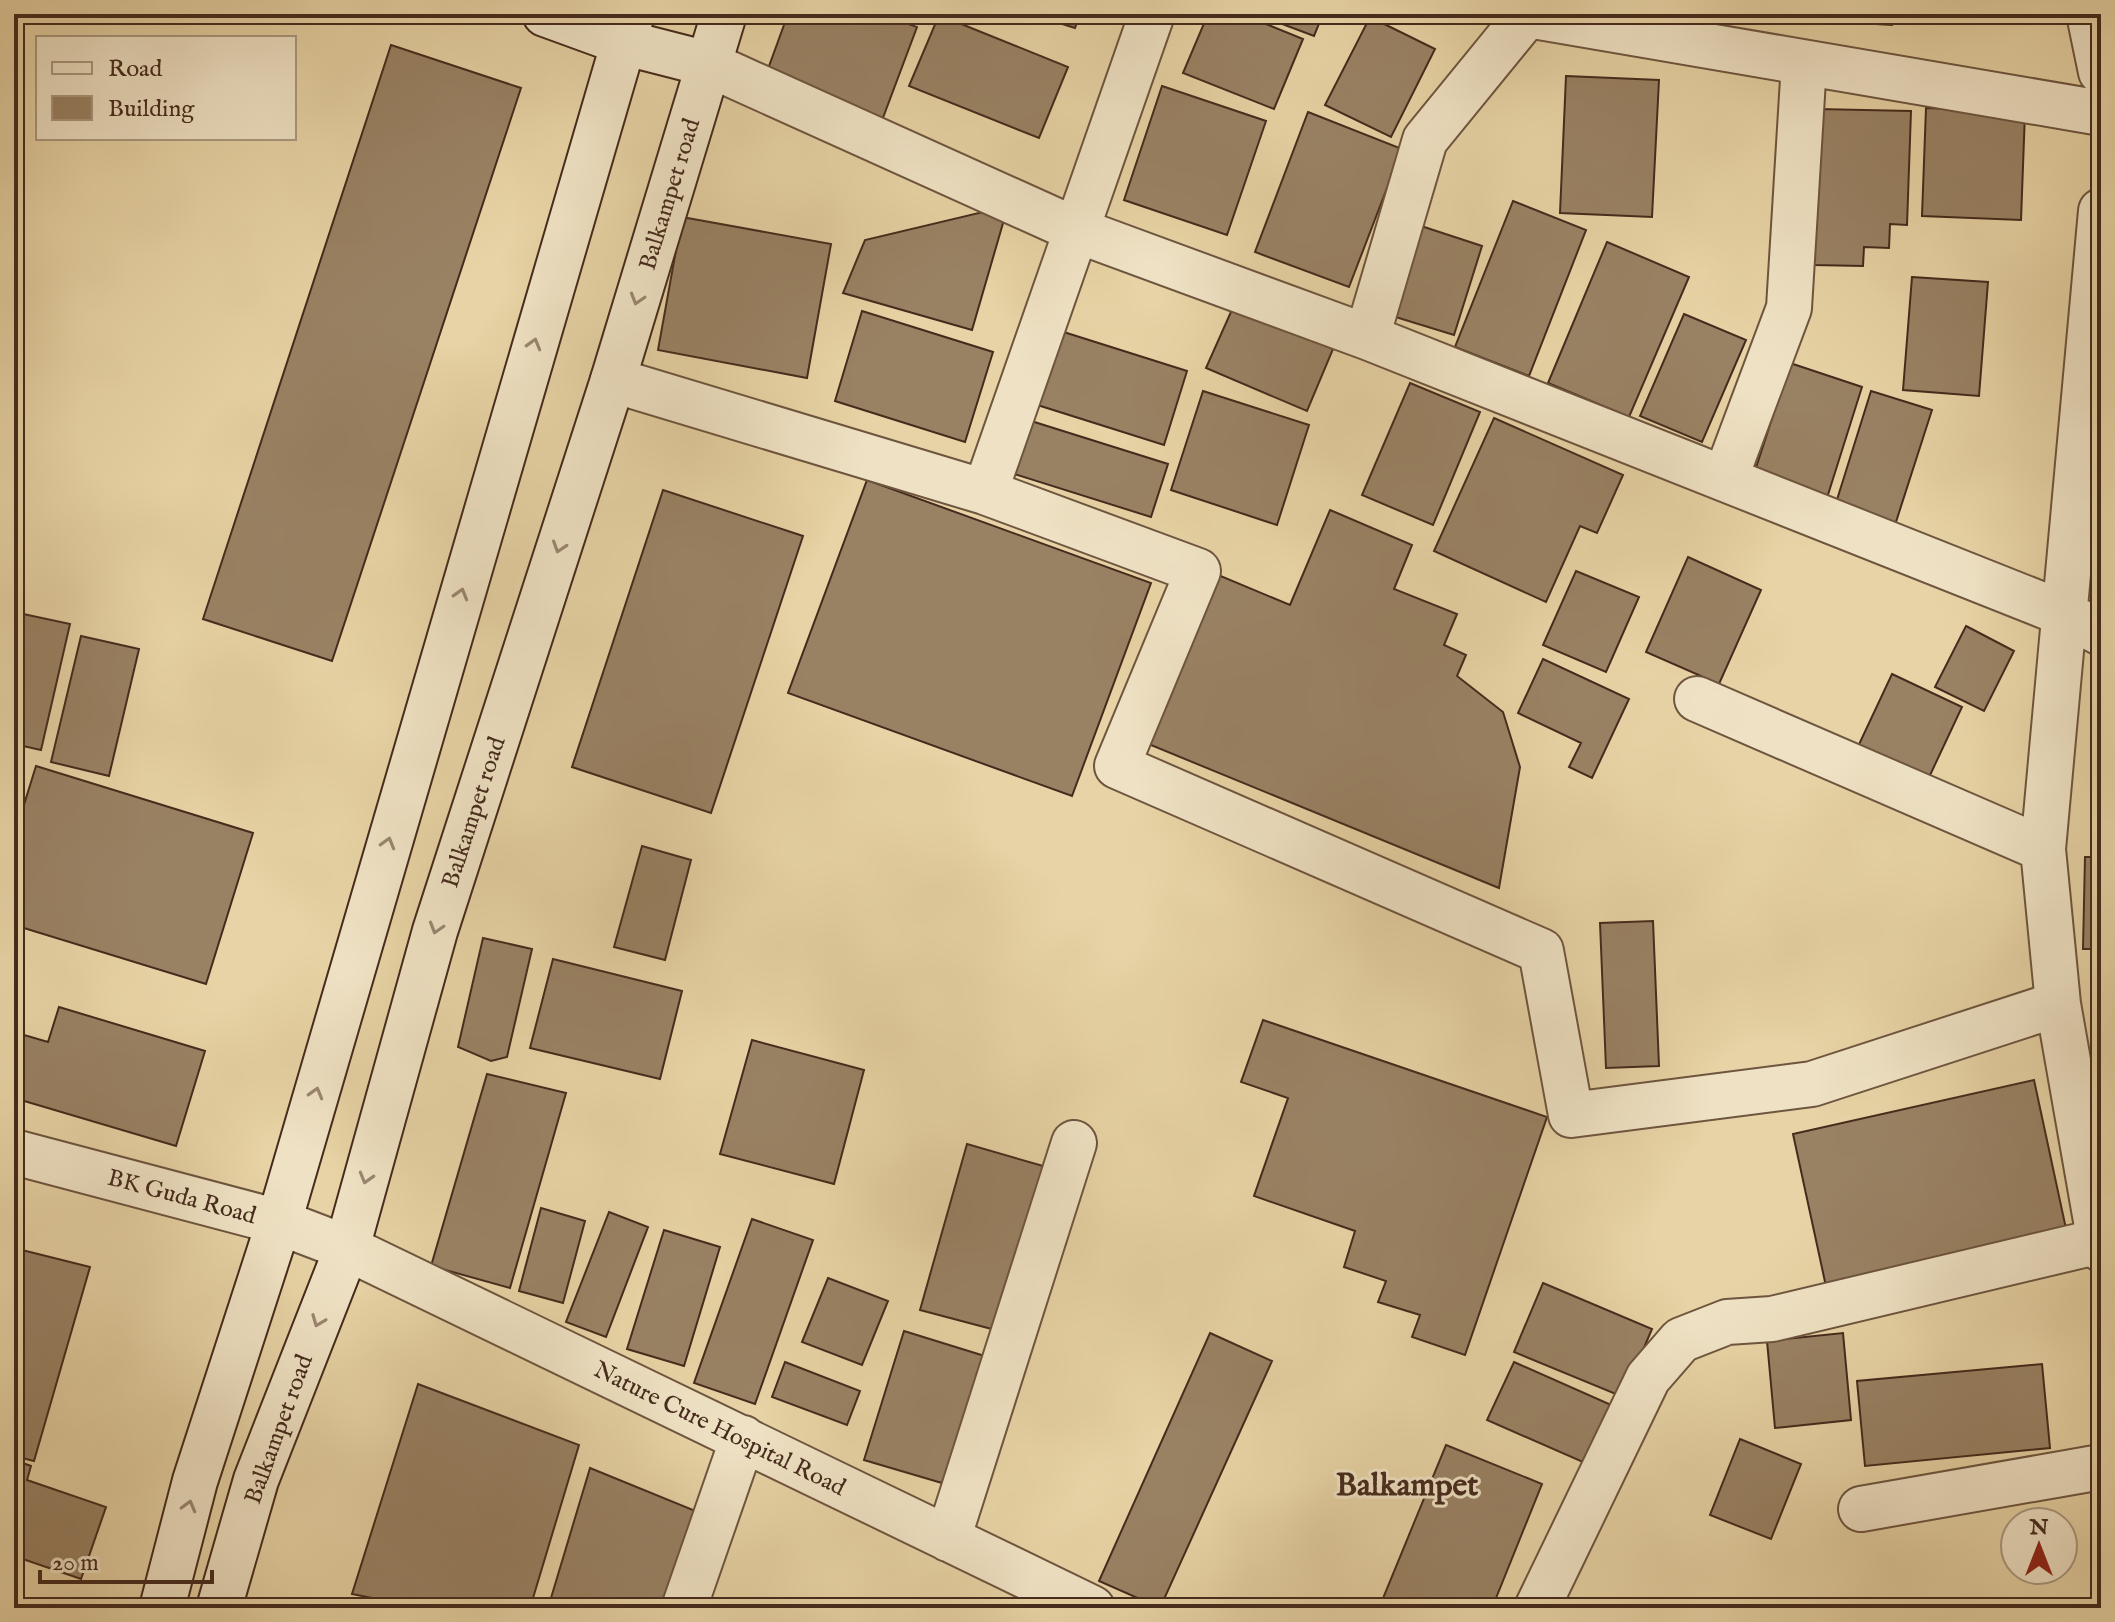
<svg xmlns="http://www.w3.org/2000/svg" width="2115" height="1622" font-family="'IM FELL English',serif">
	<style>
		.building { fill: #998264; stroke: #452b1d; stroke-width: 2 }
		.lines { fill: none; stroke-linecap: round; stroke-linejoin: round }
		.street-casing { stroke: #6e553f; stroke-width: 48 }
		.secondary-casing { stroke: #452b1d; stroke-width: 48 }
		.street { stroke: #efe2c4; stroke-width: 44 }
		.secondary { stroke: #efe2c4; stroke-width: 44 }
		.oneway { stroke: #9a8670 }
		.labels { text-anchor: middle; stroke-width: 6; stroke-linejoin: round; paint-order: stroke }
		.street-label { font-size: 24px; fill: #452b1d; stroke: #efe2c4 }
		.district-label { font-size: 32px; font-weight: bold; fill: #452b1d; stroke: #efe2c4 }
	</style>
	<rect width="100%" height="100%" fill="#e7d3a5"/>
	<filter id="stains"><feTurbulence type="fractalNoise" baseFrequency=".0025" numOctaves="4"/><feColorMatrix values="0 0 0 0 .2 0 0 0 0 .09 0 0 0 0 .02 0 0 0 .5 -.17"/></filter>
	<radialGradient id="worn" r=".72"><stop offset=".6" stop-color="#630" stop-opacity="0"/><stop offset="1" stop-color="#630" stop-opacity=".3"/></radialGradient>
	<!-- building -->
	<path class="building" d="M788,14H881L917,27L881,123L764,80Z
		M901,14H931L928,24Z
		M1030,14H1080L1075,28Z
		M1208,14H1241L1303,39L1274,109L1183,73Z
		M1256,14H1323L1314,36Z
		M1806,14H1893L1892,25L1805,20Z
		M939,15L1068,67L1039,138L909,86Z
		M1370,17L1435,49L1391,137L1325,105Z
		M391,45L521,88L332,661L203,619Z
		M1566,76L1659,80L1652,217L1560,213Z
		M1162,86L1266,121L1227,235L1124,200Z
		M1926,108L2025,112L2021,220L1922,216Z
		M1817,109L1911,111L1907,225L1890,224L1889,248L1864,247L1863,266L1813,265Z
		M1308,112L1402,149L1349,287L1255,252Z
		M1513,201L1586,230L1529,376L1455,347Z
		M1008,206L972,330L843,293L865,240Z
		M682,217L831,244L807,378L658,350Z
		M1415,224L1482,246L1454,335L1386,314Z
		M1607,242L1689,277L1629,417L1548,383Z
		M1912,277L1988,282L1979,396L1903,390Z
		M1234,305L1333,349L1307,411L1206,368Z
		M862,311L993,352L965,442L835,401Z
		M1684,314L1746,340L1702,442L1640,416Z
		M1051,328L1187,371L1164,445L1028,402Z
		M1790,363L1862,387L1826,501L1753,477Z
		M1410,383L1480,412L1433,525L1362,495Z
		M1203,391L1309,425L1277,525L1171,490Z
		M1871,391L1932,410L1895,525L1835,506Z
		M1494,418L1623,475L1597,533L1580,526L1546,602L1434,551Z
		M1028,420L1168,464L1151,517L1011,473Z
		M867,480L1151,583L1072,796L788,693Z
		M663,490L803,536L711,813L572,767Z
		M1330,510L1412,545L1394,589L1457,614L1444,645L1466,655L1457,676L1503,712L1520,767L1499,888L1146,743L1216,574L1290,605Z
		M1688,557L1761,590L1719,684L1646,652Z
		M1576,571L1639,597L1606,672L1543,645Z
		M14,612L70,624L41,750L14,744Z
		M1966,626L2014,651L1984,711L1935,687Z
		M81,636L139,649L109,776L51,762Z
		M1543,659L1629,699L1592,778L1569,767L1581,743L1518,713Z
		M1892,674L1962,707L1924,788L1854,755Z
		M36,766L253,833L206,984L14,925V837Z
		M642,846L691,860L665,960L614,947Z
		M2085,857H2101V949H2083Z
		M1653,921L1659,1066L1606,1068L1600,923Z
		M483,938L532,949L507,1057L491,1061L458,1047Z
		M553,959L682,991L660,1079L530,1048Z
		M59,1007L205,1051L176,1146L14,1098V1032L48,1042Z
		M1263,1020L1547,1117L1465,1355L1412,1337L1420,1315L1378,1302L1386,1281L1344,1267L1355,1231L1254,1196L1288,1098L1241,1082Z
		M752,1040L864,1070L834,1184L720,1154Z
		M487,1074L566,1093L510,1288L431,1266Z
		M2034,1080L2068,1238L1827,1291L1793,1134Z
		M967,1144L1050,1168L1003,1332L920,1310Z
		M541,1208L585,1221L563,1303L519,1291Z
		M609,1212L648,1227L606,1337L566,1322Z
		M752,1219L813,1240L755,1404L694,1383Z
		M664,1230L720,1247L684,1366L627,1349Z
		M14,1248L90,1267L34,1461L14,1456Z
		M828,1278L888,1301L862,1365L802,1342Z
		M1543,1283L1652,1329L1623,1397L1514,1352Z
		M904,1331L991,1358L952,1486L864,1460Z
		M1210,1333L1272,1361L1160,1608L1099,1581Z
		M1843,1333L1851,1420L1775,1428L1767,1341Z
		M785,1362L860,1391L847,1425L772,1397Z
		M1514,1362L1618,1408L1592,1466L1487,1420Z
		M2042,1364L2050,1448L1865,1466L1857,1381Z
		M418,1384L579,1445L530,1608H422L352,1594Z
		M1740,1439L1801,1464L1771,1539L1710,1515Z
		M1446,1445L1542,1484L1492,1608H1379Z
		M14,1460L31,1466L27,1480L106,1507L81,1579L14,1556Z
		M590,1468L698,1512L673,1608H548Z"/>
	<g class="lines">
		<defs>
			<path id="street" d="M2089,14L2101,72
				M708,64L1076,230L1367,337L2065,614L2101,633
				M2101,211L2043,849L2058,1004L2101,1249
				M1367,337L1425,140L1527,15L2101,113
				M613,380L985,492L1198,571L1117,766L1541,951L1571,1115L1812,1084L2058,1004
				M1725,479L1789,308L1804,63
				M985,492L1152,14
				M1697,699L2043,849
				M14,1152L279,1222L347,1248L1092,1608
				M1861,1509L2101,1467
				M948,1539L1074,1143
				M684,1608L743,1438
				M1537,1608L1648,1378L1681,1340L1727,1322L1772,1319L2100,1241"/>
			<path id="secondary" d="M545,14L622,42L708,64
				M162,1608L195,1481L279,1222L632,14
				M219,1608L256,1480L347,1248L435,931L613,380L724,14"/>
		</defs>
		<!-- street casing -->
		<use href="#street" class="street-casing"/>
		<!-- secondary casing -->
		<use href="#secondary" class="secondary-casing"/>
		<!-- street -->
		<use href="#street" class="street"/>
		<!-- secondary -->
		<use href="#secondary" class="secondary"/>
	</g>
	<!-- one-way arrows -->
	<defs><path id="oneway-chevron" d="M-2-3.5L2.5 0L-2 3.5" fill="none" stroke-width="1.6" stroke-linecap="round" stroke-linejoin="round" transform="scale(2)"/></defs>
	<g class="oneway">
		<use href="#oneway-chevron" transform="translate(637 299) rotate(107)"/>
		<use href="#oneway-chevron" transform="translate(534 344) rotate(-74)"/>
		<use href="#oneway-chevron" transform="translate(559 547) rotate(108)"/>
		<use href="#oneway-chevron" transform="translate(461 594) rotate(-74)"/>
		<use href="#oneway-chevron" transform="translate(388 843) rotate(-74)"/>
		<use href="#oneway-chevron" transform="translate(436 928) rotate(107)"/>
		<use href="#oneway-chevron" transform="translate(316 1093) rotate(-74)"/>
		<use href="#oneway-chevron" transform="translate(366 1178) rotate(106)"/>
		<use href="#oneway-chevron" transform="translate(318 1321) rotate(111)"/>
		<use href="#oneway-chevron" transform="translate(189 1506) rotate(-75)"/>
	</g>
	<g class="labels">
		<!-- street labels -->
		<g class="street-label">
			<text transform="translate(669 194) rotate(-73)" y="8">Balkampet road</text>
			<text transform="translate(473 812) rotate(-72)" y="8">Balkampet road</text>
			<text transform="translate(182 1196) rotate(15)" y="8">BK Guda Road</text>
			<text transform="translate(720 1428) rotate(26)" y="8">Nature Cure Hospital Road</text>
			<text transform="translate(278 1429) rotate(-70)" y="8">Balkampet road</text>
		</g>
		<!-- district labels -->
		<g class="district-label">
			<text x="1407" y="1495">Balkampet</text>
		</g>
	</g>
	<!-- margin -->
	<rect width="2115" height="1622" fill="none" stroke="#e7d3a5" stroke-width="48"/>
	<rect x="16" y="16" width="2083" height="1590" fill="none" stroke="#452b1d" stroke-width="4"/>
	<rect x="24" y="24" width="2067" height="1574" fill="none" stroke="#452b1d" stroke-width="2"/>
	<!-- legend -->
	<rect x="36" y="36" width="260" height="104" fill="#efe2c4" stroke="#ab9981" stroke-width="2"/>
	<rect x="52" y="62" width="40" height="12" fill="#efe2c4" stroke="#ab9981" stroke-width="2"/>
	<text x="108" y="76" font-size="24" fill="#452b1d">Road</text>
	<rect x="52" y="96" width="40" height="24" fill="#998264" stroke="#ab9981" stroke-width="2"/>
	<text x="108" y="116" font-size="24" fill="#452b1d">Building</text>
	<!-- north arrow -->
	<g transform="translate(2039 1546)"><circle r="38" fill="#efe2c4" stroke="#ab9981" stroke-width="2"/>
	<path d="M0-6L14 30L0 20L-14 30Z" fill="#8f2418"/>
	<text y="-12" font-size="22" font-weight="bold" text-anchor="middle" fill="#452b1d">N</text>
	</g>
	<!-- scale -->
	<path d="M40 1570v12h172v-12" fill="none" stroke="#452b1d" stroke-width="4"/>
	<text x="52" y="1570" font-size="24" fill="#452b1d" stroke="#efe2c4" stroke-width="6" paint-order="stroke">20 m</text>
	<rect width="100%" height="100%" filter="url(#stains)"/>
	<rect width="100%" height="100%" fill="url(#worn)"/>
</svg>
